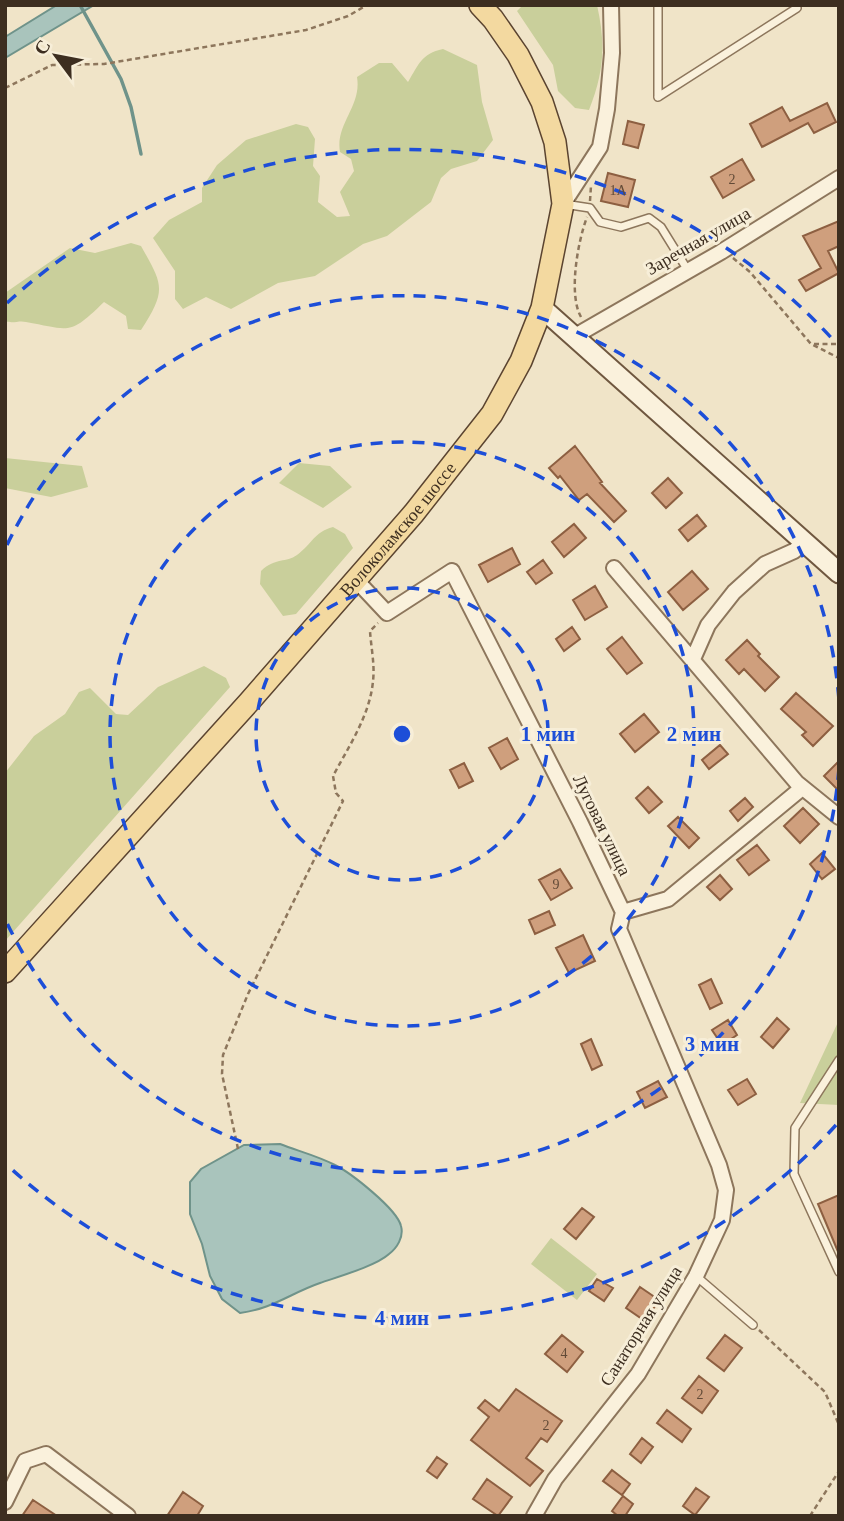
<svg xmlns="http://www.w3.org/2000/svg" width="844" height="1521" font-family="'Times New Roman',serif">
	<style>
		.green { fill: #c9cf9b }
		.water { fill: #a9c4bc; stroke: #6f938a; stroke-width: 2 }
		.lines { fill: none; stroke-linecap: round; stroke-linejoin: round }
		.stream { stroke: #6f938a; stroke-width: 3.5 }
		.building { fill: #cf9f7d; stroke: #8d5f41; stroke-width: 2 }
		.lane-casing { stroke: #8d765c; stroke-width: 10 }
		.street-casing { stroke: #8d765c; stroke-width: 18 }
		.secondary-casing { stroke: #6f573f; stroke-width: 23 }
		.primary-casing { stroke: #5b4430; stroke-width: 24 }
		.path { stroke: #8d765c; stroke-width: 2.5; stroke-dasharray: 5 3.5; stroke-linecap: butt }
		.lane { stroke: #faf1dc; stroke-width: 7 }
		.street { stroke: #faf1dc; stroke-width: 14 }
		.secondary { stroke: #faf1dc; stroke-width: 19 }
		.primary { stroke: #f3d9a0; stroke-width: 21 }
		.ring { fill: none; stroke: #1d4ed8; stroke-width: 3.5; stroke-dasharray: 12 9 }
		.labels { text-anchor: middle; stroke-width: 6; stroke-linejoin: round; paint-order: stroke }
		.number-label { font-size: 14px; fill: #624a37 }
		.street-label { font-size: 18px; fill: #3d2e20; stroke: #f7eed8 }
		.centre { fill: #1d4ed8; stroke: #f7eed8; stroke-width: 3.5 }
		.ring-label { font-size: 21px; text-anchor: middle; font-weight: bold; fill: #1d4ed8; stroke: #f7eed8; stroke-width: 6; stroke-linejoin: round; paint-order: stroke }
	</style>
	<rect width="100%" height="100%" fill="#f0e4c8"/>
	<!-- green -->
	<path class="green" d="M523,5H597C606,45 604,72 589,110L575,108L558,91L553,65L517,11Z
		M443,49L477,65L482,102L493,140L477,161L451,169L441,178L431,202L387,236L363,244L315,276L278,283L231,309L206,297L183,309L175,299V271L153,238L169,220L202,202V188L217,165L246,140L296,124L308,127L315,139L313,166L320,176L318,202L337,217L350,216L340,192L354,171L351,159L340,152C335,124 362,106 357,77L379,63H392L408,82C419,64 421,54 443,49Z
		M131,243L141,246C163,285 167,290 141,330L128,329L126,316L104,302C69,336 71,330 26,322C19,320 13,324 5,321V293L70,248L95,253Z
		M5,458L82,466L88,487L51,497L5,488Z
		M299,463L330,466L352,487L323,508L279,483Z
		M333,527L345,534L353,548L296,614L283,616L260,584L261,571C276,557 286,563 297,555C312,544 314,532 333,527Z
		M204,666L226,678L230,687L5,941V773L34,736L65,714L79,692L90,688L116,714L128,715L158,687Z
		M839,1020V1105L800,1103Z
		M551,1238L597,1274L577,1300L531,1264Z"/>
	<!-- water -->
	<path class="water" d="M57,5H94L5,58V37Z
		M280,1144C298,1151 318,1156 335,1165C351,1173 397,1209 401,1226C404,1237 397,1248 389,1254C376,1266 337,1277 320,1283C291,1293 272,1309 240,1313L222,1299L210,1276L202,1244L190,1214V1182L201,1169L244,1145Z"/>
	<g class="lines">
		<!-- stream -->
		<path class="stream" d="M80,5L121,79L131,107L141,154"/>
	</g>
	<!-- building -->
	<path class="building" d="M827,103L836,122L814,133L808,123L762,147L750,124L782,107L790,121Z
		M628,121L644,125L638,148L623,144Z
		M742,159L754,180L723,198L711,177Z
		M608,173L635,180L628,207L601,201Z
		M839,221V246L828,251L839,273L806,291L799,280L821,268L803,236Z
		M575,446L602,482L600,483L626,511L614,522L587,494L579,500L560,476L558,478L549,468Z
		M668,478L682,493L666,508L652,493Z
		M697,515L706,526L688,541L679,530Z
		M574,524L586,538L564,557L552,542Z
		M512,548L520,564L488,582L479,565Z
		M543,560L552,573L536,584L527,572Z
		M692,571L708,589L683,610L668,592Z
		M595,586L607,607L585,620L573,600Z
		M572,627L580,639L564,651L556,639Z
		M622,637L642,663L627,674L607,649Z
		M747,640L760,654L758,656L779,677L765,691L744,669L739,674L726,660Z
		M796,693L833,726L813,746L802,735L806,732L781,709Z
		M644,714L659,732L635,752L620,734Z
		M507,738L518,759L501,769L489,748Z
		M720,745L728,754L709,769L702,760Z
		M839,761V791L824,776Z
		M464,763L473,781L459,788L450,770Z
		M648,787L662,802L649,813L636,798Z
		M745,798L753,807L738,821L730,811Z
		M803,808L819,824L800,843L784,826Z
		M678,817L699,838L689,848L668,826Z
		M757,845L769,860L749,875L737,860Z
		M822,853L835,869L822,879L810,864Z
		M560,869L572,888L551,900L539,880Z
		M720,875L732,889L720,900L707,887Z
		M549,911L555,925L535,934L529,920Z
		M583,935L595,961L569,973L556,948Z
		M711,979L722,1003L710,1009L699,985Z
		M777,1018L789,1029L773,1048L761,1037Z
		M728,1020L737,1035L722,1045L712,1030Z
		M591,1039L602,1065L592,1070L581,1044Z
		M747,1079L756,1094L738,1105L728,1090Z
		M658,1081L667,1097L645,1108L637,1092Z
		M839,1195V1254L818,1204Z
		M582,1208L594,1217L576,1239L564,1229Z
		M597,1279L613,1288L604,1301L589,1291Z
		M640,1287L659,1300L645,1321L626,1308Z
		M562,1335L583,1352L567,1372L545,1354Z
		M725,1335L742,1348L724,1371L707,1358Z
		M699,1376L718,1391L702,1413L682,1398Z
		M516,1389L562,1421L547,1442L541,1438L526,1458L543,1471L530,1486L471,1440L489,1417L478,1408L485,1400L499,1411Z
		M667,1410L691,1429L682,1442L657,1423Z
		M642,1438L653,1447L641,1463L630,1454Z
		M437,1457L447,1464L437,1478L427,1471Z
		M612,1470L630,1484L622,1495L603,1481Z
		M487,1479L512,1497L498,1516L473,1499Z
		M696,1488L709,1497L695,1515L683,1506Z
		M183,1492L203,1506L197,1516H167Z
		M623,1496L633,1504L625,1516H618L612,1511Z
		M33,1500L57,1516H22Z"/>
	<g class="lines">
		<defs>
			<path id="lane" d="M658,5V97
				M658,97L797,8L796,5
				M564,204L590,208L600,222L621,227L649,218L661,227L687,269
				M839,1060L795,1128L794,1174L839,1272
				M696,1276L753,1325"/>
			<path id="street" d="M563,204L600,147L607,109L612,53L611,5
				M575,336L721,252L839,178
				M614,568L797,783L839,817
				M356,580L387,613L452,571L580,822L623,912L619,929L719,1165L726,1190L722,1220L696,1276L638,1374L555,1479L534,1516
				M693,659L708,625L734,592L765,564L794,551L804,543
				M623,912L668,899L802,788
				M5,1502L25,1461L46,1454L128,1516"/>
			<path id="secondary" d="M542,308L839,573"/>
			<g id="primary">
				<path id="s1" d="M5,972L249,702L414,513L492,414L521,361L542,308L563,204L555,142L542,102L518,55L493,19L480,5"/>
			</g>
		</defs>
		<!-- lane casing -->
		<use href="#lane" class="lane-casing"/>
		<!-- street casing -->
		<use href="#street" class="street-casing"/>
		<!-- secondary casing -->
		<use href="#secondary" class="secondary-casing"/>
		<!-- primary casing -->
		<use href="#primary" class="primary-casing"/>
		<!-- path -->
		<path class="path" d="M5,88L52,65L104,64L306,30L348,16L367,5
			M590,201L591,186
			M733,258L750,272L811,344L839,358
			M581,317C568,294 578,241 587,217
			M814,344H839
			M238,1149L222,1074L223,1055L248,994L343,801L336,793L333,776C349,746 370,715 373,681C375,665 371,647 370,631L378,623
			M759,1330L825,1392L839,1425
			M810,1516L839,1471"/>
		<!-- lane -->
		<use href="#lane" class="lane"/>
		<!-- street -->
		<use href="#street" class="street"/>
		<!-- secondary -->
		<use href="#secondary" class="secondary"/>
		<!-- primary -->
		<use href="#primary" class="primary"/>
	</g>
	<!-- distance rings -->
	<g class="ring">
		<circle cx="402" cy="734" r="146"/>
		<circle cx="402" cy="734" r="292"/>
		<path d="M839 768A438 438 0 0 1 7 923M7 545A438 438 0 0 1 839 700"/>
		<path d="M836 1125A584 584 0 0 1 7 1165M7 303A584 584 0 0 1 836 343"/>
	</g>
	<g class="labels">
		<!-- number labels -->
		<g class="number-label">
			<text x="732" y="184">2</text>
			<text x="618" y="195">1А</text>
			<text x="556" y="889">9</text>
			<text x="564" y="1358">4</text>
			<text x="700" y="1399">2</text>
			<text x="546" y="1430">2</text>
		</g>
		<!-- street labels -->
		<g class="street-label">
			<text transform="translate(698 241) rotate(-30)" y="6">Заречная улица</text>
			<text dy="6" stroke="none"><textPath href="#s1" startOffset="592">Волоколамское шоссе</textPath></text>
			<text transform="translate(602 825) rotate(64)" y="6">Луговая улица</text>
			<text transform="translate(641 1326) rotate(-58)" y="6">Санаторная улица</text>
		</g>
	</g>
	<circle cx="402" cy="734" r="10" class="centre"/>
	<g class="ring-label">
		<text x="548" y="741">1 мин</text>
		<text x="694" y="741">2 мин</text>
		<text x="712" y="1051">3 мин</text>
		<text x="402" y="1325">4 мин</text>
	</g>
	<!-- border -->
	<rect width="844" height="1521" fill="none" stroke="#3d2e20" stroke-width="14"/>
	<!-- north arrow -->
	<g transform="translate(56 56) rotate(302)" stroke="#f7eed8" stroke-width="5" paint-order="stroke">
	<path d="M0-5L12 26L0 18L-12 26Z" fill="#3d2e20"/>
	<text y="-10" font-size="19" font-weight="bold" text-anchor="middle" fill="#3d2e20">С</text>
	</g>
</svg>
